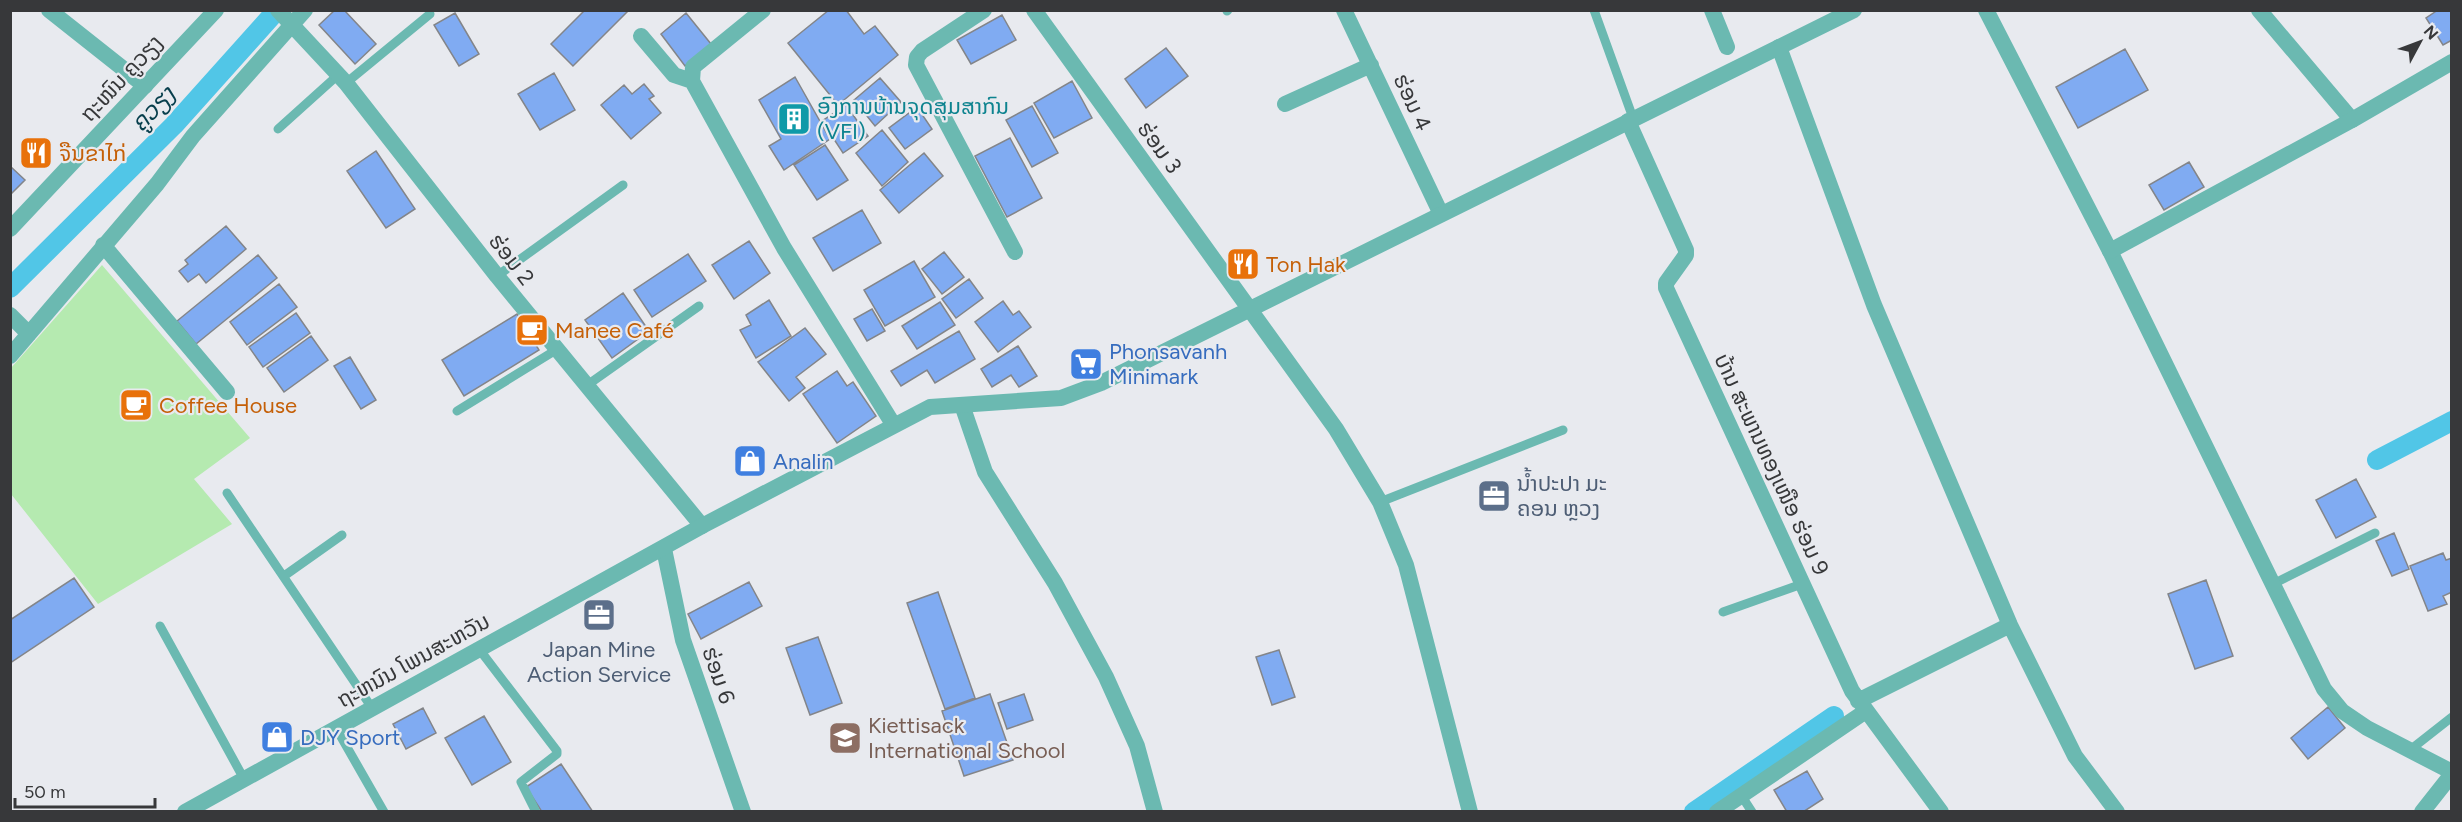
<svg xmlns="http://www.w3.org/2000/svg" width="2462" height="822" font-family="Figtree,'Noto Sans Lao',sans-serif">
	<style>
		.green { fill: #b5eab0 }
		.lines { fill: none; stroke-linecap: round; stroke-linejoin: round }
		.canal { stroke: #51c6e7; stroke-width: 20 }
		.building { fill: #80abf2; stroke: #838589; stroke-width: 1.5 }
		.service { stroke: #6bb9b1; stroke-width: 9 }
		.minor { stroke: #6bb9b1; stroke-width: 16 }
		.tertiary { stroke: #6bb9b1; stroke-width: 16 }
		.labels { text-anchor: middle; stroke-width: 4.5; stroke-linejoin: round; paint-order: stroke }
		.street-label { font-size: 22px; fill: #37383a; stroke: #e8eaef }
		.culture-label { font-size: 22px; fill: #0d838f; stroke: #e8eaef; text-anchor: start }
		.food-label { font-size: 22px; fill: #c56008; stroke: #e8eaef; text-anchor: start }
		.shop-label { font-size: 22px; fill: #366cbe; stroke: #e8eaef; text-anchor: start }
		.service-label { font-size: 22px; fill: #4e5e75; stroke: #e8eaef; text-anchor: start }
		.education-label { font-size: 22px; fill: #785e54; stroke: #e8eaef; text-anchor: start }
		.water-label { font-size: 24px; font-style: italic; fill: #073e4c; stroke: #e8eaef }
	</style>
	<rect width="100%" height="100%" fill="#e8eaef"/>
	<!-- green -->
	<path class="green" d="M102,265L250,438L194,479L232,524L98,604L11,494V368Z"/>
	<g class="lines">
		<!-- canal -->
		<path class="canal" d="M10,288L174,125L277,10
			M2377,460L2452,421
			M1694,812L1834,716"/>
	</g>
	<!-- building -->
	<path class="building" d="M335,10H344L376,44L355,64L319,25Z
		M585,10H629L573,66L551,44Z
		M829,10H846L864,34L875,26L898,55L838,105L788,43Z
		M2438,10H2452V40L2443,45L2426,18Z
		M455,13L479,54L459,66L434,25Z
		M686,13L711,44L685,66L661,34Z
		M1002,15L1016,40L971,64L957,40Z
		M1166,48L1188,76L1146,108L1125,79Z
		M2125,49L2148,90L2078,128L2056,87Z
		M554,73L575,110L540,130L518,94Z
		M795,77L830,139L784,170L769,146L781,139L759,100Z
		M880,78L901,102L875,126L854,100Z
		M1072,81L1092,118L1054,138L1034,103Z
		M644,84L654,96L649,99L661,113L631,139L601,105L624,85L632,94Z
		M846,105L868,136L843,153L822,121Z
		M1032,106L1058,153L1032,167L1006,120Z
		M917,107L932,129L905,149L889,128Z
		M882,130L908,162L882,186L856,153Z
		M1010,138L1042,198L1007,217L975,156Z
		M825,145L848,180L817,200L794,165Z
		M376,151L415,209L386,228L347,171Z
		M924,153L943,176L899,213L880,190Z
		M2189,162L2204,187L2164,210L2149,185Z
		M10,166L25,180L10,195Z
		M862,210L881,243L833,271L813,238Z
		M226,226L246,249L206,283L199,274L188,282L179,271L188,264L185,260Z
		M749,241L770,273L734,299L712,265Z
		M944,252L964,277L942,294L922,269Z
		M688,254L706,281L652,317L634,290Z
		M258,255L277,278L196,344L177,321Z
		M914,261L935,297L885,326L864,290Z
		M969,279L983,298L956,318L942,299Z
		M279,284L297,307L247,345L230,322Z
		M623,293L649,331L612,358L585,320Z
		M769,300L791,336L756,358L740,330L751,325L746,315Z
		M1003,301L1013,315L1019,311L1031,327L998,352L975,322Z
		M940,302L955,325L917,349L902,326Z
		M872,309L885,331L867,341L854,319Z
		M296,313L310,333L263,367L249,347Z
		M517,314L539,350L464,396L442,360Z
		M805,328L826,354L796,377L805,388L789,401L758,362Z
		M959,331L975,359L935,383L927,370L901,386L891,371Z
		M311,336L328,360L284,392L267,368Z
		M1018,346L1037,376L1019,387L1011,375L992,387L981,369Z
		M350,357L376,400L361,409L334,366Z
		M837,371L847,386L853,382L876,416L837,443L803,394Z
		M2356,479L2376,517L2336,538L2316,500Z
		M2394,533L2409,569L2392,576L2376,541Z
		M2443,553L2446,560L2452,558V592L2443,596L2447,604L2428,611L2410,566Z
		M74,578L94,607L10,663V620Z
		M2206,580L2233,656L2195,669L2168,594Z
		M749,582L762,606L701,639L688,614Z
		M938,592L975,698L945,709L907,603Z
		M818,637L842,703L810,715L786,648Z
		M1279,650L1295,697L1272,705L1256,657Z
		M990,694L1013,760L964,776L942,711Z
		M1024,694L1033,720L1007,729L998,703Z
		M2328,707L2345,728L2308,759L2291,738Z
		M423,708L436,733L406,749L393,724Z
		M484,716L511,762L472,785L445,738Z
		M561,764L593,812H542L526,787Z
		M1807,771L1823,799L1803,812H1787L1774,790Z"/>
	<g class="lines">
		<!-- service -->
		<path class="service" d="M1594,10L1633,118
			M1227,11L1228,10
			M346,83L430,14
			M278,129L338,75
			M497,276L623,185
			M586,386L699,306
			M457,411L556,350
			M227,493L372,708
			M1380,502L1563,430
			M284,576L342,535
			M2273,584L2375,533
			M1723,612L1802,584
			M160,626L244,779
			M479,649L557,751V754L521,782L536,812
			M336,728L384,812
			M2410,750L2452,717
			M1741,795L1752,812"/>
		<!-- minor -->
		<path class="minor" d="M49,10L145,86
			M278,10L346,83L497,276L702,526
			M763,10L693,67L692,81L784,248L893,424
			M984,10L922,51L917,57L916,65L1015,252
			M1344,10L1441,214
			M1712,10L1727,47
			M2259,10L2352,120
			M641,36L674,75L692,81
			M1779,47L1874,305L2010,625L2075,756L2117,812
			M1285,104L1371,65
			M1628,121L1686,250V255L1666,283V288L1852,691L1941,812
			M103,245L227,392
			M2110,251L2324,689L2342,711L2367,728L2452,772
			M10,315L29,334
			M10,356L157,184L193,136L305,10
			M962,405L985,472L1055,583L1106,677L1137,746L1155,812
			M664,549L683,640L743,812
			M1858,701L2010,625
			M1717,812L1866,711
			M2422,812L2452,774"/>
		<!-- tertiary -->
		<path class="tertiary" d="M1034,10L1336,429L1380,502L1406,565L1470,812
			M1986,10L2110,251L2352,120L2452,62
			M10,229L216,10
			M185,812L702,526L930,407L1061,398L1101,383L1854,10"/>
	</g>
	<!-- icons -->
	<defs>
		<symbol id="building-square" viewBox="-11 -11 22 22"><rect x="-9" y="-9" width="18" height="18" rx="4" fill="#0f9aa8" stroke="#e8eaef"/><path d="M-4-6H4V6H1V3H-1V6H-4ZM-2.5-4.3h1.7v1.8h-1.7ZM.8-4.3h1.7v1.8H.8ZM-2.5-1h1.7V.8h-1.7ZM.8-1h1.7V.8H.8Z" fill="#fff"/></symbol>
		<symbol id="restaurant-square" viewBox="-11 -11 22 22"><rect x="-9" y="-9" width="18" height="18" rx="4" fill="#e8710a" stroke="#e8eaef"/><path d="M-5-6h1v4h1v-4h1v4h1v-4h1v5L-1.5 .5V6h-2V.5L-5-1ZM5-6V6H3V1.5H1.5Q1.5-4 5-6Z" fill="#fff"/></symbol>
		<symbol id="cafe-square" viewBox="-11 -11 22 22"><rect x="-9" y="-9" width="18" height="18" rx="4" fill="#e8710a" stroke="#e8eaef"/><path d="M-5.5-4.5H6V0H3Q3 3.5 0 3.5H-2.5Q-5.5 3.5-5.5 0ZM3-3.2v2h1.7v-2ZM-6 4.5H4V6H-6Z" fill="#fff"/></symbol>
		<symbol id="supermarket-square" viewBox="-11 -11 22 22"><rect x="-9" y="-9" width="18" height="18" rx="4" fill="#3f7fe0" stroke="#e8eaef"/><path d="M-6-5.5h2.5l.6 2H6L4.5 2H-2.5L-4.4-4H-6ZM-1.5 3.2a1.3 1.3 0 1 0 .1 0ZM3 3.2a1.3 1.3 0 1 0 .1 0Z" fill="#fff"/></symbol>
		<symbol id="shop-square" viewBox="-11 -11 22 22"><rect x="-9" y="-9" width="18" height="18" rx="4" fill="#3f7fe0" stroke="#e8eaef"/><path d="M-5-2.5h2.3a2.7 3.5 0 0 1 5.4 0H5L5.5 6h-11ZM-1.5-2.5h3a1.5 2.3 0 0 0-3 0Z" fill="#fff"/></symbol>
		<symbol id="office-square" viewBox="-11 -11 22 22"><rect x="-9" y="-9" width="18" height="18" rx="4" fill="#5c6f8a" stroke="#e8eaef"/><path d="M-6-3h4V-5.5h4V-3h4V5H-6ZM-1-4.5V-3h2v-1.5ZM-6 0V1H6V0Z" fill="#fff"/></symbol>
		<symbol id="school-square" viewBox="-11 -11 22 22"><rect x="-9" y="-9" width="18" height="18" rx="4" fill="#8d6e63" stroke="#e8eaef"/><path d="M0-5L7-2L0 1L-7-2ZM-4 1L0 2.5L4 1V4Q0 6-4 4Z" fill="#fff"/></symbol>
	</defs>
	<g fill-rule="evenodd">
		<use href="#building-square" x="775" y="100" width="38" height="38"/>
		<use href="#restaurant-square" x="17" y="134" width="38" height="38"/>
		<use href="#restaurant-square" x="1224" y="245" width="38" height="38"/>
		<use href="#cafe-square" x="513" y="311" width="38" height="38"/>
		<use href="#supermarket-square" x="1067" y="345" width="38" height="38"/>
		<use href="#cafe-square" x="117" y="386" width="38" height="38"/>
		<use href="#shop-square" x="731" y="442" width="38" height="38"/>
		<use href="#office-square" x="1475" y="477" width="38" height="38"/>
		<use href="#office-square" x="580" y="596" width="38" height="38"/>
		<use href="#shop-square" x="258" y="718" width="38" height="38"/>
		<use href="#school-square" x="826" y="719" width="38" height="38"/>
	</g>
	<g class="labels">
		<!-- street labels -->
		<g class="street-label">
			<text transform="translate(121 78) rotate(-47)" y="8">ຖະໜົນ ຄູວຽງ</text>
			<text transform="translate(1413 102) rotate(65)" y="8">ຮ່ອມ 4</text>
			<text transform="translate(1160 147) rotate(54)" y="8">ຮ່ອມ 3</text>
			<text transform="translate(512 259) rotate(52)" y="8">ຮ່ອມ 2</text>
			<text transform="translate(1772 464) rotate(65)" y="8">ບ້ານ ສະພານທອງເໜືອ ຮ່ອມ 9</text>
			<text transform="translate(413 660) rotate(-29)" y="8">ຖະຫນົນ ໂພນສະຫວັນ</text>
			<text transform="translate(719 675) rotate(71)" y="8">ຮ່ອມ 6</text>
		</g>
		<!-- culture labels -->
		<g class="culture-label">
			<text x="817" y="114">ອົງການບ້ານຈຸດສຸມສາກົນ<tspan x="817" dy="25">(VFI)</tspan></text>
		</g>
		<!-- food labels -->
		<g class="food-label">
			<text x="59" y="161">ຈືນຂາໄກ່</text>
			<text x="1266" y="272">Ton Hak</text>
			<text x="555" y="338">Manee Café</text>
			<text x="159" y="413">Coffee House</text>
		</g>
		<!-- shop labels -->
		<g class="shop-label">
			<text x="1109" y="359">Phonsavanh<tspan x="1109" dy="25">Minimark</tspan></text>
			<text x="773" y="469">Analin</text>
			<text x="300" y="745">DJY Sport</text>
		</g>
		<!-- service labels -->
		<g class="service-label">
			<text x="1517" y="491">ນ້ຳປະປາ ມະ<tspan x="1517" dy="25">ຄອນ ຫຼວງ</tspan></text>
			<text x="599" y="657" text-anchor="middle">Japan Mine<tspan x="599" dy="25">Action Service</tspan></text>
		</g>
		<!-- education labels -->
		<g class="education-label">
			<text x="868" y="733">Kiettisack<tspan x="868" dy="25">International School</tspan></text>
		</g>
		<!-- water labels -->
		<g class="water-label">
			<text transform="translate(153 109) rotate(-46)" y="8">ຄູວຽງ</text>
		</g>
	</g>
	<!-- border -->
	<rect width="2462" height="822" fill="none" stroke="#37383a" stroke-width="24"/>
	<!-- north arrow -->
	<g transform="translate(2420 42) rotate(49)" stroke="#e8eaef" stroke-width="4.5" paint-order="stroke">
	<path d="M0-4.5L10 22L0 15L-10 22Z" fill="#37383a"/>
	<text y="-9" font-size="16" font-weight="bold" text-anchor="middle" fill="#37383a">N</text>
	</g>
	<!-- scale -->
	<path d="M15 798v9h140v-9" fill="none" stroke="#37383a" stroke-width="3"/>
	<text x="24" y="798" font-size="18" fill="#37383a" stroke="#e8eaef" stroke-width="4.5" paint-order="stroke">50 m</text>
</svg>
